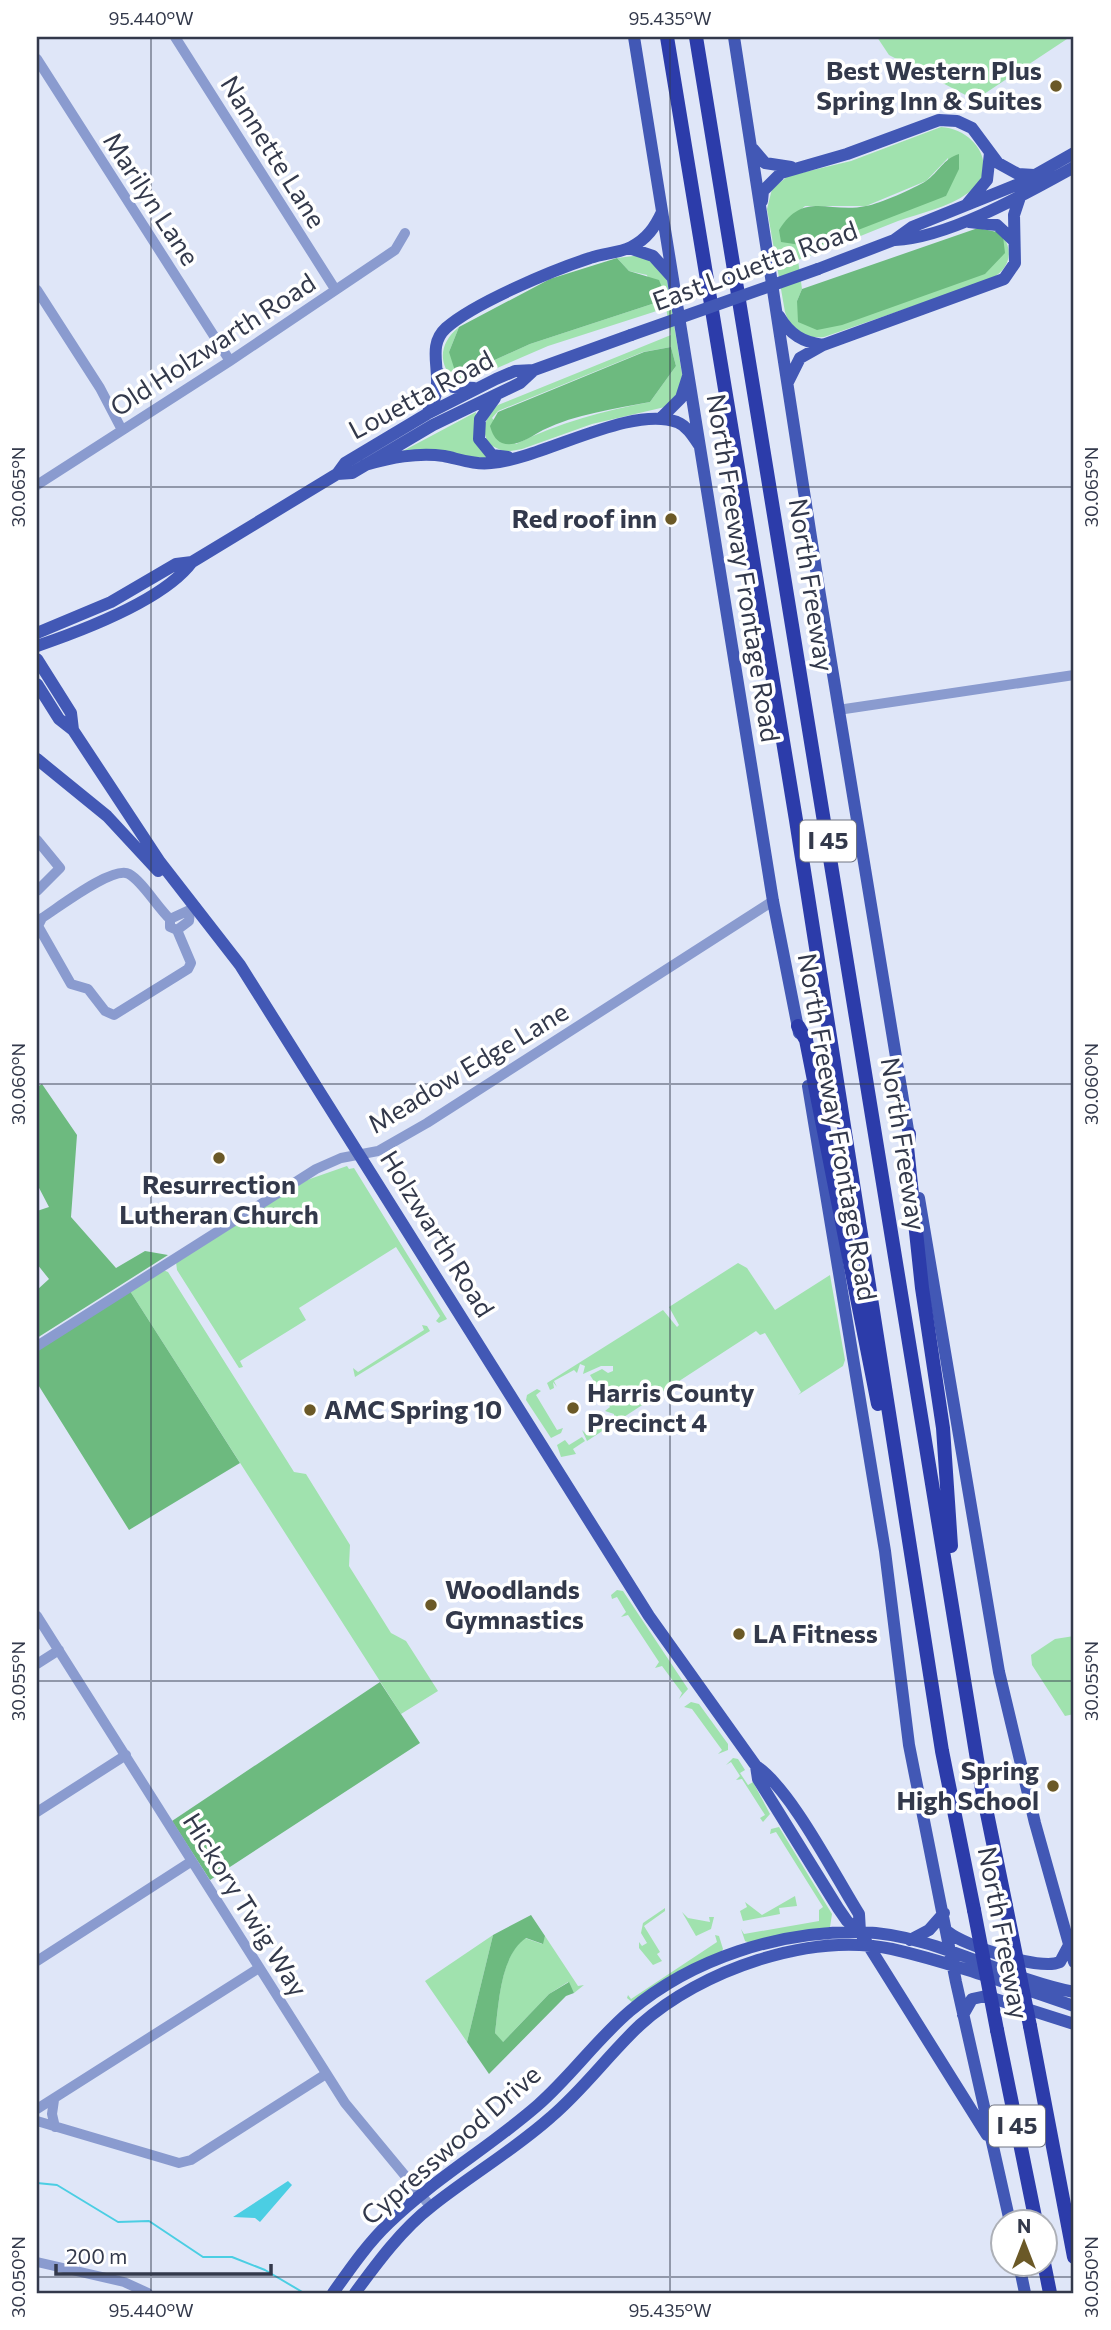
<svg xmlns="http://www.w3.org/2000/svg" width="1111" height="2330" font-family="Commissioner,sans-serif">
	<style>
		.green { fill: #a0e2ae; fill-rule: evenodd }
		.forest { fill: #6dba7f }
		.water { fill: #4bcee3 }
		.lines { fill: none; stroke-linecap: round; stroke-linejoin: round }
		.stream { stroke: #4bcee3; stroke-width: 2 }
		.minor { stroke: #8a9bcf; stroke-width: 10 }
		.major { stroke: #4258b5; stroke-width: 12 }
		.highway { stroke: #2c3caa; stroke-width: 14 }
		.major-bridge { stroke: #4258b5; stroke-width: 12 }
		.highway-bridge { stroke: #2c3caa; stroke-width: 14 }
		.ticks { fill: none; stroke: #33394b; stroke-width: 2; stroke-opacity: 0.45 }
		.poi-dot { fill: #6b5927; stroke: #fff; stroke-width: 2.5 }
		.labels { text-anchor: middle; stroke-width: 7; stroke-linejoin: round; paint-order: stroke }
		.shield { fill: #fff; stroke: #707481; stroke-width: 2 }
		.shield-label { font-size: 24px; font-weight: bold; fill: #33394b }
		.poi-label { font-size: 26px; font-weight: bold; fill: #33394b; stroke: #fff; text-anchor: start }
		.street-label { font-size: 26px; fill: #33394b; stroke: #fff }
		.neatline { fill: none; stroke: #33394b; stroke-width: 2.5 }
		.ticks-label { font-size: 18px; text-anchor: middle; fill: #33394b }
	</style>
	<rect width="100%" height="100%" fill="#dfe6f8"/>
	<!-- green -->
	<path class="green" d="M877,37H1070L975,100L889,55Z
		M941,127C977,129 1001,170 968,193C949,207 921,213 898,221C865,234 832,248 798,260L802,289L797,301L1003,236C1016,256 1006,273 986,281L824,337C804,339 791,331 785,312L767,209L772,189L788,176L851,161ZM948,158L946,196L779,230L805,206H866L926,181Z
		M642,255L666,274L682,374L681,389L665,407L592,424L522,449L505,452L488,444L483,428L491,411L498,405L671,335L666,308L548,346L467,381L454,380C437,363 440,342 459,327L449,352L477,368L530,344L655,303L647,275L629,271L617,258ZM671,347L676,366L650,402C603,411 560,422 516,444L492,418L498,411L643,352Z
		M476,412L474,436L495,459L403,451Z
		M347,1166L349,1169L354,1168L447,1319L439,1323L436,1321L440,1316L396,1247L299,1308L306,1320L240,1361L243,1367L239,1368L177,1270L176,1262L307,1180Z
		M738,1263L747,1268L775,1310L830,1275L845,1360L843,1366L798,1395L801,1392L765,1333L760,1335L756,1331L587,1441L582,1430L586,1434L600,1426L597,1420L602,1425L607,1421L604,1417L614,1418V1414L605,1411L610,1407L590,1375L602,1369L608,1373L613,1371V1366H601L583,1374L585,1366L580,1364L577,1373L574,1370L554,1381L557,1387L553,1382L554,1388L550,1390L547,1383L663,1310L677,1327L679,1325L669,1307Z
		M163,1270L168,1272L294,1472L306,1474L350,1545L349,1566L391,1633L406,1641L438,1691L401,1714L130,1291Z
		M422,1325L427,1326L430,1331L355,1377L353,1368L358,1372L424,1330Z
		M537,1389L541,1391L536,1395L557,1430L563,1428L561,1433L551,1438L526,1400L527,1395Z
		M582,1437L585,1441L573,1449L576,1454L561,1457L557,1445L565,1440L569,1445Z
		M617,1590L623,1591L688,1689L679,1699L682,1693L662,1666L655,1668L659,1662L628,1615L621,1617L626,1612L617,1597L612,1599L611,1595Z
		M1074,1636V1714L1065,1716L1032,1665L1031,1655L1055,1639Z
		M691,1702L699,1704L728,1744V1750L718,1754L722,1750L692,1709L684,1707Z
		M733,1758L738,1759L745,1770L740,1773L748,1785L753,1782L770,1814L763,1822L760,1818L765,1815L742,1779L736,1780L740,1776L731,1762L726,1765Z
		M779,1827L832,1914L830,1927L750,1943L745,1941L741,1929L744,1934L819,1921V1910L823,1907L776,1832L770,1834L771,1829Z
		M795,1896L797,1906L779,1908L780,1914L743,1921L740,1911L747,1907L745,1902L762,1915Z
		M665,1908V1911L644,1926L660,1952L657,1954L662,1961L653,1965L639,1948V1942L642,1946L647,1943L641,1933L643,1923Z
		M682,1912L688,1918L710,1922L709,1917H714L711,1929L696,1936Z
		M493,1935L467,2042L425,1981Z
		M715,1935L719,1936L723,1949L720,1954L633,2003L627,1998L628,1995L631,1999L717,1942Z
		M545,1936L578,1986L584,1985L574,1993L568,1982L549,1994L502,2043L495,2033C499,2002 500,1957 525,1938L542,1944Z"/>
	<!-- forest -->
	<path class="forest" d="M959,154V169L946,196L814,247L781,242L779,230C804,190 829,214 866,206C879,204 915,188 926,181C939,172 943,159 959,154Z
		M978,228L997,232L1003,236L1005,253L985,274L842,325L817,330L798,322L797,301L802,289Z
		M617,258L629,271L659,280L663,290L655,303L530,344L477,368L455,371L449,352L459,327L550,279Z
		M671,347L676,366L650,402C614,409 576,414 543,430C532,436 516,448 502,443C495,440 492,433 490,426L498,412L644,352Z
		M42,1084L77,1135L71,1217L116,1268L145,1251L168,1255L37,1338V1290L49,1279L37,1264V1211L49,1207L37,1184V1087Z
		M130,1291L240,1463L129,1530L37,1383V1350Z
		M380,1682L420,1743L210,1880L172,1821Z
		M531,1915L545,1936L543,1944L526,1938C500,1956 499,2003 495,2033L503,2042L549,1994L569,1982L574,1993L566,1996L489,2074L467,2042L493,1935Z"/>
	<!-- water -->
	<path class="water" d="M288,2181L292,2185L260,2222L255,2218L233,2217Z"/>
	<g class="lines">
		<!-- stream -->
		<path class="stream" d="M37,2183L57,2185L118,2222L149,2221L203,2257H232L265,2270L304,2293"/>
		<!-- minor -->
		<path class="minor" d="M175,37L335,289
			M37,59L230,361
			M37,290L100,388L122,430
			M37,485L230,361L395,250L405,233
			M838,710L1074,675
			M37,840L60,868L37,891
			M190,911L189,921L177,930L170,927V919L196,907
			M170,919C158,908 142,881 129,874C113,865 58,908 42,918L38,926L71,984L88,989L105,1011L114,1015L188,969L191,963L177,930
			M37,1346L316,1169L341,1158L378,1151L427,1123L773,901
			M37,1616L345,2103L431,2207
			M37,1664L59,1650
			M37,1812L126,1755
			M37,1961L192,1861
			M54,2100L52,2114L55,2127
			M37,2109L259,1968
			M37,2121L179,2163L191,2160L326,2074
			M37,2262L124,2282L148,2293"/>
		<!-- major -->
		<path class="major" d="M634,37L773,901L799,1033
			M734,37L819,589L910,1142
			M753,149L765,163L791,167
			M762,201L763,191L781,173L847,154L939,120L957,121L972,128L998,163L1018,174L1034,175
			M967,204L987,180L990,153
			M969,222L997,225L1014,241
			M895,240C948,238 1027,193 1074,167
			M629,248L653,256L671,276
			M818,269L894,240L912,227L1021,183L1074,153
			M779,316C790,335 803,342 823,345
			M439,373L453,387L474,388
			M788,382L800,358L823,345L1004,279L1015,263L1014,215L1021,194
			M495,398L480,419L479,439L492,455L508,457
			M428,412C450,380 422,350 446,328C474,303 553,270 590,258C603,253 619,253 631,247C647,239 655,227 662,212
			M660,419L681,398L688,376
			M365,465C390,458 417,452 444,456C459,459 475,465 491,463C542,459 629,405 677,422C687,426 693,436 699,445
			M337,474L352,473L433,425L520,383L534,370
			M37,633L111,602L176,564L192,562L337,474L345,463L427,414L496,379L515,371L534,370L631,335
			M37,646C81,631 164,600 192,562
			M37,659L71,713L73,730
			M37,684L59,719L73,730L160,862L240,965L649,1616L756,1766C791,1789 835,1876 859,1914L860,1932
			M37,759L107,816L158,871
			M808,1086L885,1551L909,1745L956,1982L1010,2222
			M919,1198L999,1672L1035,1823L1074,1962
			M756,1766L758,1779L838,1908L847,1921L860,1932L987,2135
			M948,1932C965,1946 1040,1971 1060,1962L1069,1945
			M910,1940L929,1930L944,1913
			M963,2015L972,1999L986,1996L1074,2024
			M1019,2264L1025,2293
			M333,2293C350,2269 367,2244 389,2223C434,2179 490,2147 538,2105C571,2076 597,2039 630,2011C693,1958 779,1931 861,1932C935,1934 1002,1978 1074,1992
			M355,2293C377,2263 402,2229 432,2206C471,2175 514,2150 551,2117C584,2089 609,2054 640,2025C701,1970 810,1932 892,1949C953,1963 1015,1986 1074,2006"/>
		<!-- highway -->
		<path class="highway" d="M667,37L796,820L942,1751L974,1910
			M696,37L981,1784L1006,1906
			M798,1026L806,1040L878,1404
			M909,1134L907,1147L922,1288L943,1428L951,1546
			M1030,2026L1074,2257
			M997,2030L1036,2222
			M1044,2263L1050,2293"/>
		<!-- major-bridge -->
		<path class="major-bridge" d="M631,335L818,269"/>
		<!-- highway-bridge -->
		<path class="highway-bridge" d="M1006,1906L1030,2026
			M974,1910L997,2030"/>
	</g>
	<!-- ticks -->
	<path class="ticks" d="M151,37V2293M670,37V2293M37,487H1074M37,1084H1074M37,1681H1074M37,2277H1074"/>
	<!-- markers -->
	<g class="poi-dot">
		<circle cx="1056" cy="86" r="7"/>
		<circle cx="671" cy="519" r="7"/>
		<circle cx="219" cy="1158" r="7"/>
		<circle cx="573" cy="1408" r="7"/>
		<circle cx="310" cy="1410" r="7"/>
		<circle cx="431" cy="1605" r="7"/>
		<circle cx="739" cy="1634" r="7"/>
		<circle cx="1053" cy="1786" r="7"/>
	</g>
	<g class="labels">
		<!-- shield labels -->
		<g class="shield">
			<rect x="800" y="820.5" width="56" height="41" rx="5"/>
			<rect x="989" y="2105.5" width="56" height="41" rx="5"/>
		</g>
		<g class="shield-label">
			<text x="828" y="849">I 45</text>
			<text x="1017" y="2134">I 45</text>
		</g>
		<!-- poi labels -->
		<g class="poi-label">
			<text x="1042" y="80" text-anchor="end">Best Western Plus<tspan x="1042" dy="30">Spring Inn &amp; Suites</tspan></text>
			<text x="657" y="528" text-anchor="end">Red roof inn</text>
			<text x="219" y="1194" text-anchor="middle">Resurrection<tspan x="219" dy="30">Lutheran Church</tspan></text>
			<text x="587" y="1402">Harris County<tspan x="587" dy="30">Precinct 4</tspan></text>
			<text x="324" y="1419">AMC Spring 10</text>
			<text x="445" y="1599">Woodlands<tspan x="445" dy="30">Gymnastics</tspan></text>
			<text x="753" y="1643">LA Fitness</text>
			<text x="1039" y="1780" text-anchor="end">Spring<tspan x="1039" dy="30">High School</tspan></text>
		</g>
		<!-- street labels -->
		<g class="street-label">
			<text transform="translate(273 152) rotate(58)" y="9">Nannette Lane</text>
			<text transform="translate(151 199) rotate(57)" y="9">Marilyn Lane</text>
			<text transform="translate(755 266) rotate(-20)" y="9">East Louetta Road</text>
			<text transform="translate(213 345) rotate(-33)" y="9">Old Holzwarth Road</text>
			<text transform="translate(421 395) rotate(-28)" y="9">Louetta Road</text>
			<text transform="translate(743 568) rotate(81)" y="9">North Freeway Frontage Road</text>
			<text transform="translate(811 585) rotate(81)" y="9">North Freeway</text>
			<text transform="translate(468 1068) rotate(-31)" y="9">Meadow Edge Lane</text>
			<text transform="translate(837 1127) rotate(80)" y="9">North Freeway Frontage Road</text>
			<text transform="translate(903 1144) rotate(81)" y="9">North Freeway</text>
			<text transform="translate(437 1234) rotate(58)" y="9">Holzwarth Road</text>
			<text transform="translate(245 1905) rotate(58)" y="9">Hickory Twig Way</text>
			<text transform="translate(1003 1933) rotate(79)" y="9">North Freeway</text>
			<text transform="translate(451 2145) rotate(-41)" y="9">Cypresswood Drive</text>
		</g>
	</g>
	<!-- border -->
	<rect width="1111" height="2330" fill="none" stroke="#ffffff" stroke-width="77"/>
	<!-- north arrow -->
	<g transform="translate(1024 2243)"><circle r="33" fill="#ffffff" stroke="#adb0b7" stroke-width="2"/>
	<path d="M0-5L12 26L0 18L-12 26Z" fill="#6b5927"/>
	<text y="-10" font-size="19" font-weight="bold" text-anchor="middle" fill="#33394b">N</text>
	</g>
	<!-- scale -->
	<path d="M56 2264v10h215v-10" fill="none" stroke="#33394b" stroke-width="3.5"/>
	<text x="66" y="2264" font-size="21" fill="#33394b" stroke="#ffffff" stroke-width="5" paint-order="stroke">200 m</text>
	<rect x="38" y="38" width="1034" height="2254" class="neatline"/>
	<g class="ticks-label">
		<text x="151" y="25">95.440°W</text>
		<text x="670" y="25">95.435°W</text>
		<text transform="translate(19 487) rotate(-90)" y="6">30.065°N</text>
		<text transform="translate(1092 487) rotate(-90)" y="6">30.065°N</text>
		<text transform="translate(19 1084) rotate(-90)" y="6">30.060°N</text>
		<text transform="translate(1092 1084) rotate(-90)" y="6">30.060°N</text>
		<text transform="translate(19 1681) rotate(-90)" y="6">30.055°N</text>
		<text transform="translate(1092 1681) rotate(-90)" y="6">30.055°N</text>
		<text transform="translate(19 2277) rotate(-90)" y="6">30.050°N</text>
		<text transform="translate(1092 2277) rotate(-90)" y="6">30.050°N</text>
		<text x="151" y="2317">95.440°W</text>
		<text x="670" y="2317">95.435°W</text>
	</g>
</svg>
